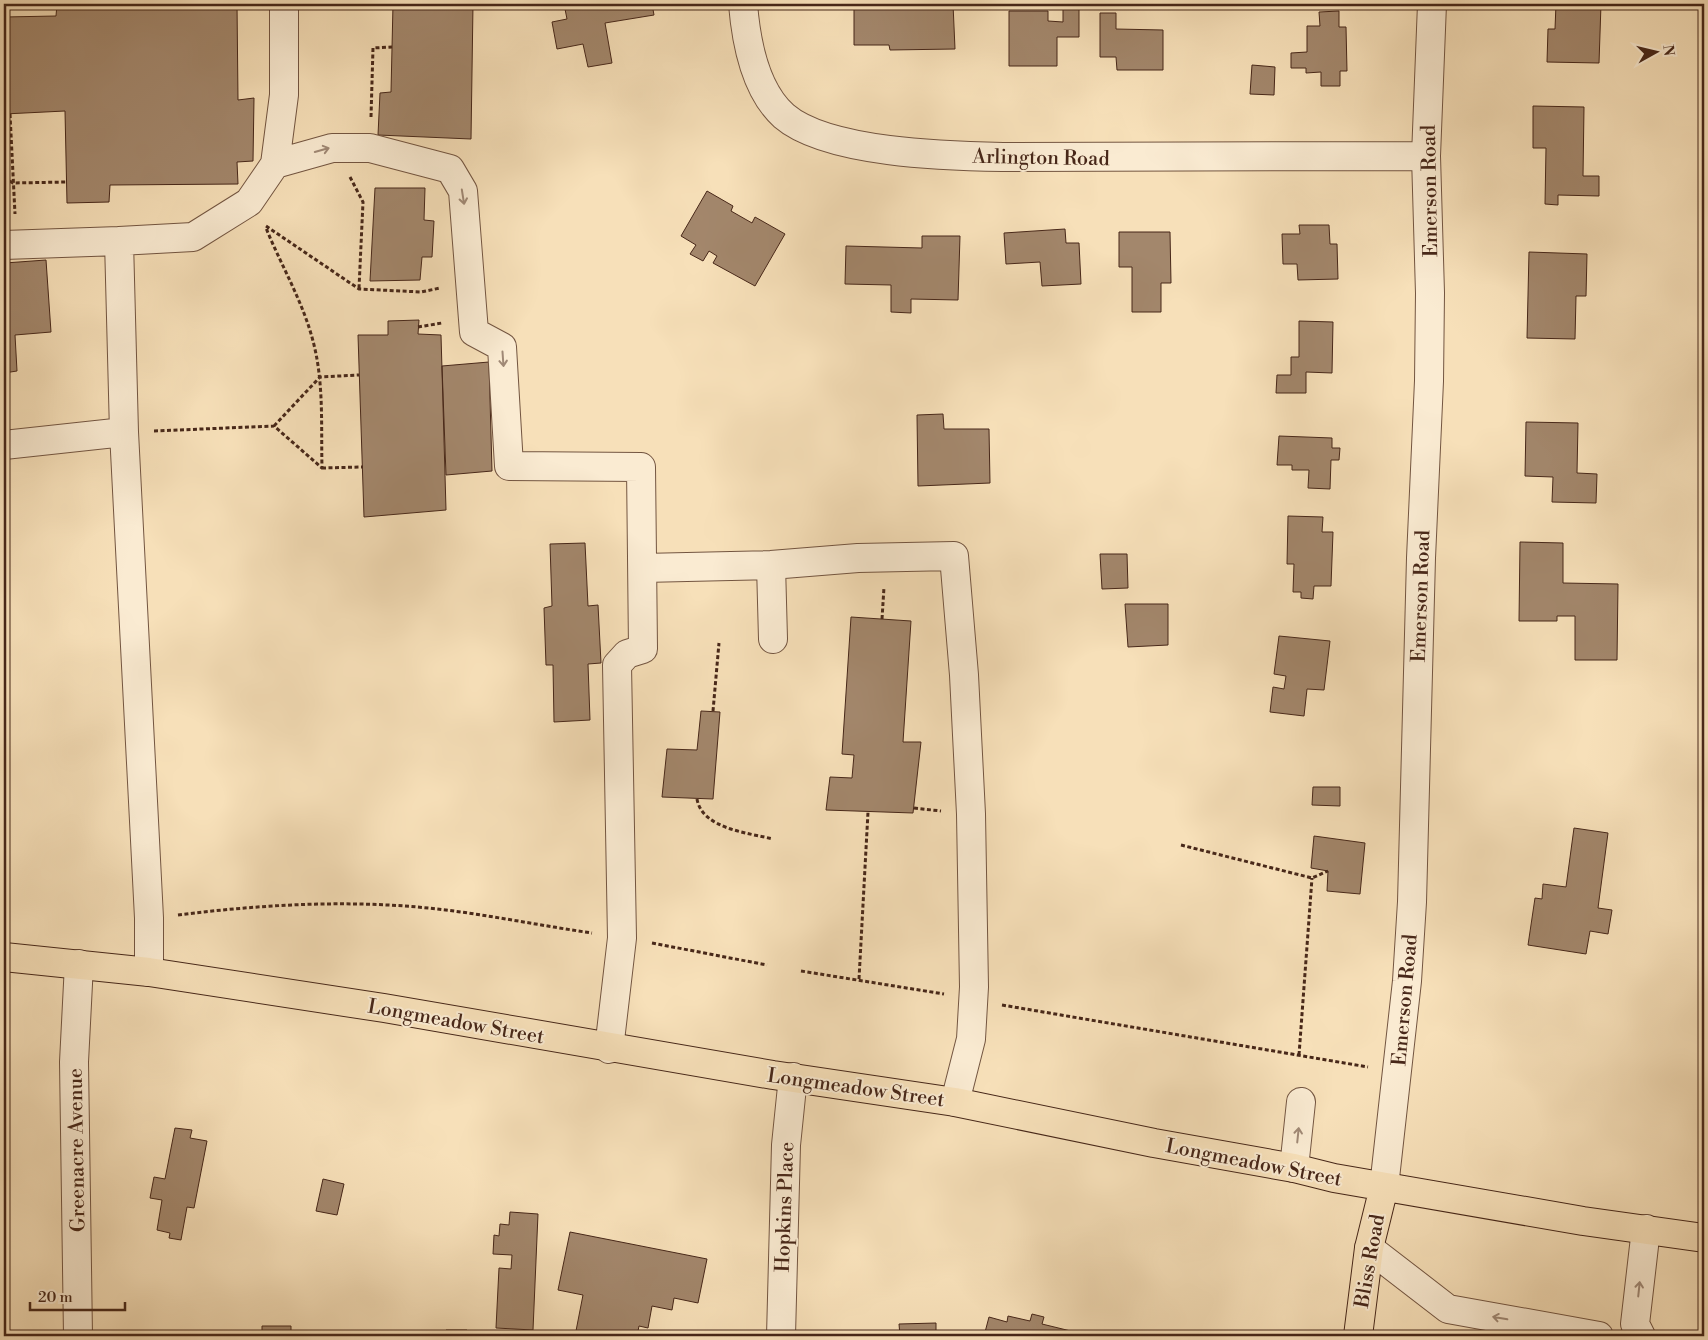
<svg xmlns="http://www.w3.org/2000/svg" width="1708" height="1340" font-family="'Libre Bodoni',serif">
	<style>
		.building { fill: #a3876c; stroke: #472719 }
		.lines { fill: none; stroke-linecap: round; stroke-linejoin: round }
		.minor-casing { stroke: #735541; stroke-width: 30 }
		.major-casing { stroke: #472719; stroke-width: 30 }
		.path { stroke: #472719; stroke-width: 3; stroke-dasharray: 4 2.5; stroke-linecap: butt }
		.minor { stroke: #faebd2; stroke-width: 28 }
		.major { stroke: #f7e0b9; stroke-width: 28 }
		.oneway { stroke: #a08976 }
		.labels { text-anchor: middle; stroke-width: 4; stroke-linejoin: round; paint-order: stroke }
		.street-label { font-size: 20px; fill: #472719; stroke: #faebd2 }
	</style>
	<rect width="100%" height="100%" fill="#f7e0b9"/>
	<filter id="stains"><feTurbulence type="fractalNoise" baseFrequency=".004" numOctaves="4"/><feColorMatrix values="0 0 0 0 .2 0 0 0 0 .09 0 0 0 0 .02 0 0 0 .5 -.17"/></filter>
	<radialGradient id="worn" r=".72"><stop offset=".6" stop-color="#630" stop-opacity="0"/><stop offset="1" stop-color="#630" stop-opacity=".3"/></radialGradient>
	<!-- building -->
	<path class="building" d="M57,4H237L238,100L254,98L253,161L237,162L238,184L110,185L109,202L67,203L65,111L4,114V17L56,16Z
		M393,4H473L471,139L378,135L380,93L391,92Z
		M564,4H652L654,15L605,23L612,63L588,67L583,44L557,49L552,22L567,19Z
		M854,4H953L955,49L890,50L889,45H854Z
		M1063,4H1079V37H1057V66H1009V11H1048V21L1063,22Z
		M1556,4H1601L1599,63L1547,62L1548,29H1555Z
		M1339,11V27H1346L1347,71H1340V86H1321V72L1306,73V68H1291V53L1307,52V26H1320L1319,12Z
		M1100,13H1116V29L1163,30V70H1117L1116,57H1100Z
		M1252,65L1275,67L1274,95L1250,94Z
		M1533,106L1584,107L1583,176H1599V196L1558,195V205L1545,204L1546,148H1533Z
		M375,188H425L424,220L434,221L432,257H422L420,280L370,281Z
		M707,191L733,206L731,211L752,223L755,217L785,234L755,286L713,263L717,256L709,251L703,261L690,254L696,245L681,236Z
		M1299,225H1329L1330,244H1337L1338,279L1298,280L1297,264H1283L1282,234H1300Z
		M1065,229L1066,243H1079L1081,284L1042,286L1040,262L1006,264L1004,233Z
		M1119,232H1170L1171,283H1161V312H1132V267H1119Z
		M922,236H960L958,300L911,299V313L891,312V285L845,284L846,246L922,248Z
		M1529,252L1587,254L1586,296H1576L1575,339L1527,338Z
		M46,260L51,332L15,335L17,371L4,373V286H8L5,263Z
		M419,320L418,334L441,335L446,510L364,517L358,335H388V321Z
		M1299,321L1333,322L1332,373L1306,372V393H1276L1277,375H1291V357H1299Z
		M489,362L492,471L446,475L442,366Z
		M943,414L944,429H989L990,483L918,486L917,415Z
		M1526,422L1578,423L1577,473L1597,474L1596,503L1552,502L1553,477L1525,476Z
		M1279,436L1332,438V448H1340L1339,460H1331L1330,489L1308,488L1309,470H1292V465H1277Z
		M1288,516L1323,517L1322,532H1333L1331,586H1314L1313,599L1301,598V592H1293L1294,564H1287Z
		M1520,542L1563,543V583L1618,584L1617,660H1575V616H1557V621H1519Z
		M585,543L588,606L598,605L601,663L588,664L590,720L554,722L553,665H546L544,608L552,606L550,544Z
		M1100,554H1127L1128,588L1102,589Z
		M1125,604H1168V645L1128,647Z
		M851,617L911,621L903,742H921L913,813L826,810L830,777L852,778L854,755L842,754Z
		M1279,636L1330,641L1324,690L1307,689L1304,716L1270,712L1273,687L1284,689L1286,676L1274,674Z
		M701,711L720,712L713,799L662,797L667,749L697,750Z
		M1313,787H1340V806L1312,805Z
		M1574,828L1608,833L1598,908L1612,910L1608,934L1590,931L1586,954L1528,945L1535,898L1542,899L1543,884L1566,887Z
		M1314,836L1365,843L1360,894L1327,891L1328,871L1311,868Z
		M175,1128L192,1130L190,1138L207,1141L194,1208L187,1207L181,1240L169,1238L170,1233L157,1230L162,1200L150,1198L154,1177L165,1179Z
		M323,1179L344,1184L337,1215L316,1211Z
		M510,1212L538,1214L533,1330L496,1328L499,1268L511,1269L512,1255L493,1254L494,1235L499,1236L500,1224L509,1225Z
		M570,1232L707,1259L698,1303L674,1298L672,1310L652,1306L648,1328L639,1326L637,1336H575L583,1295L558,1290Z
		M1032,1314L1044,1317L1042,1324L1083,1334L1082,1336H984L989,1317L1007,1322L1008,1316L1030,1321Z
		M936,1323V1336H900L899,1324Z
		M262,1326H291V1336H262Z
		M446,1330H467V1336H446Z
		M168,1333L196,1334V1336H168Z"/>
	<g class="lines">
		<defs>
			<path id="minor" d="M743,4C746,41 755,90 784,116C827,153 947,156 1003,157L1426,156
				M275,164L332,148H370L450,169L463,191L474,332L502,347L509,466L641,467L643,649L627,654L617,665L622,938L609,1049
				M119,241L193,237L249,202L275,164L284,95V4
				M4,245L119,241L124,432L4,445
				M124,432L149,918V972
				M771,565L773,639
				M643,568L771,565L858,558L954,556L964,675L971,814L974,987L971,1039L955,1102
				M1294,1168L1301,1102
				M1384,1187L1407,981L1412,902L1421,558L1429,381L1430,293L1426,156L1432,4
				M1369,1248L1448,1309L1599,1336
				M78,1336L74,1062L79,964
				M781,1336L786,1145L793,1077
				M1641,1336L1635,1324L1646,1229"/>
			<path id="major" d="M4,957L149,972L384,1008L773,1075L955,1102L1154,1143L1294,1168L1334,1178L1583,1221L1704,1238
				M1358,1336L1369,1248L1384,1187"/>
		</defs>
		<!-- minor casing -->
		<use href="#minor" class="minor-casing"/>
		<!-- major casing -->
		<use href="#major" class="major-casing"/>
		<!-- path -->
		<path class="path" d="M10,114L15,214
			M371,117L373,48L392,47
			M350,177L363,202L359,288
			M4,178L13,183L66,182
			M266,226L359,289L421,292L440,288
			M418,327L442,323
			M274,426L320,377L359,375
			M154,431L274,426L322,468C321,426 324,382 313,341C303,302 281,265 266,228
			M322,468L363,467
			M882,619L884,587
			M713,711L719,643
			M697,799C702,829 749,833 773,839
			M914,808L941,811
			M1181,845L1312,878L1328,871
			M178,915C266,904 357,899 446,910C494,916 543,926 592,933
			M652,943L767,965
			M801,971L944,994
			M859,979L868,812
			M1002,1005L1368,1067
			M1299,1055L1312,878"/>
		<!-- minor -->
		<use href="#minor" class="minor"/>
		<!-- major -->
		<use href="#major" class="major"/>
	</g>
	<!-- one-way arrows -->
	<defs><path id="oneway-shaft" d="M-6 0H5M1.5-3L5.5 0L1.5 3" fill="none" stroke-width="1.6" stroke-linecap="round" stroke-linejoin="round" transform="scale(1.25)"/></defs>
	<g class="oneway">
		<use href="#oneway-shaft" transform="translate(322 150) rotate(-16)"/>
		<use href="#oneway-shaft" transform="translate(463 197) rotate(81)"/>
		<use href="#oneway-shaft" transform="translate(503 359) rotate(86)"/>
		<use href="#oneway-shaft" transform="translate(1298 1135) rotate(-84)"/>
		<use href="#oneway-shaft" transform="translate(1639 1289) rotate(-84)"/>
		<use href="#oneway-shaft" transform="translate(1500 1318) rotate(-170)"/>
	</g>
	<g class="labels">
		<!-- street labels -->
		<g class="street-label">
			<text transform="translate(1041 157) rotate(1)" y="7">Arlington Road</text>
			<text transform="translate(1429 191) rotate(-91)" y="7">Emerson Road</text>
			<text transform="translate(1420 596) rotate(-88)" y="7">Emerson Road</text>
			<text transform="translate(1404 1000) rotate(-85)" y="7">Emerson Road</text>
			<text transform="translate(456 1021) rotate(10)" y="7">Longmeadow Street</text>
			<text transform="translate(856 1087) rotate(8)" y="7">Longmeadow Street</text>
			<text transform="translate(76 1150) rotate(-91)" y="7">Greenacre Avenue</text>
			<text transform="translate(1254 1162) rotate(11)" y="7">Longmeadow Street</text>
			<text transform="translate(784 1207) rotate(-88)" y="7">Hopkins Place</text>
			<text transform="translate(1369 1261) rotate(-80)" y="7">Bliss Road</text>
		</g>
	</g>
	<!-- margin -->
	<rect width="1708" height="1340" fill="none" stroke="#f7e0b9" stroke-width="20"/>
	<rect x="5" y="5" width="1698" height="1330" fill="none" stroke="#472719" stroke-width="2.5"/>
	<rect x="10" y="10" width="1688" height="1320" fill="none" stroke="#472719"/>
	<!-- north arrow -->
	<g transform="translate(1656 52) rotate(82)" stroke="#faebd2" stroke-width="4" paint-order="stroke">
	<path d="M0-4L9 19L0 12L-9 19Z" fill="#472719"/>
	<text y="-8" font-size="14" font-weight="bold" text-anchor="middle" fill="#472719">N</text>
	</g>
	<!-- scale -->
	<path d="M30 1302v8h95v-8" fill="none" stroke="#472719" stroke-width="2.5"/>
	<text x="38" y="1302" font-size="15" fill="#472719" stroke="#faebd2" stroke-width="4" paint-order="stroke">20 m</text>
	<rect width="100%" height="100%" filter="url(#stains)"/>
	<rect width="100%" height="100%" fill="url(#worn)"/>
</svg>
